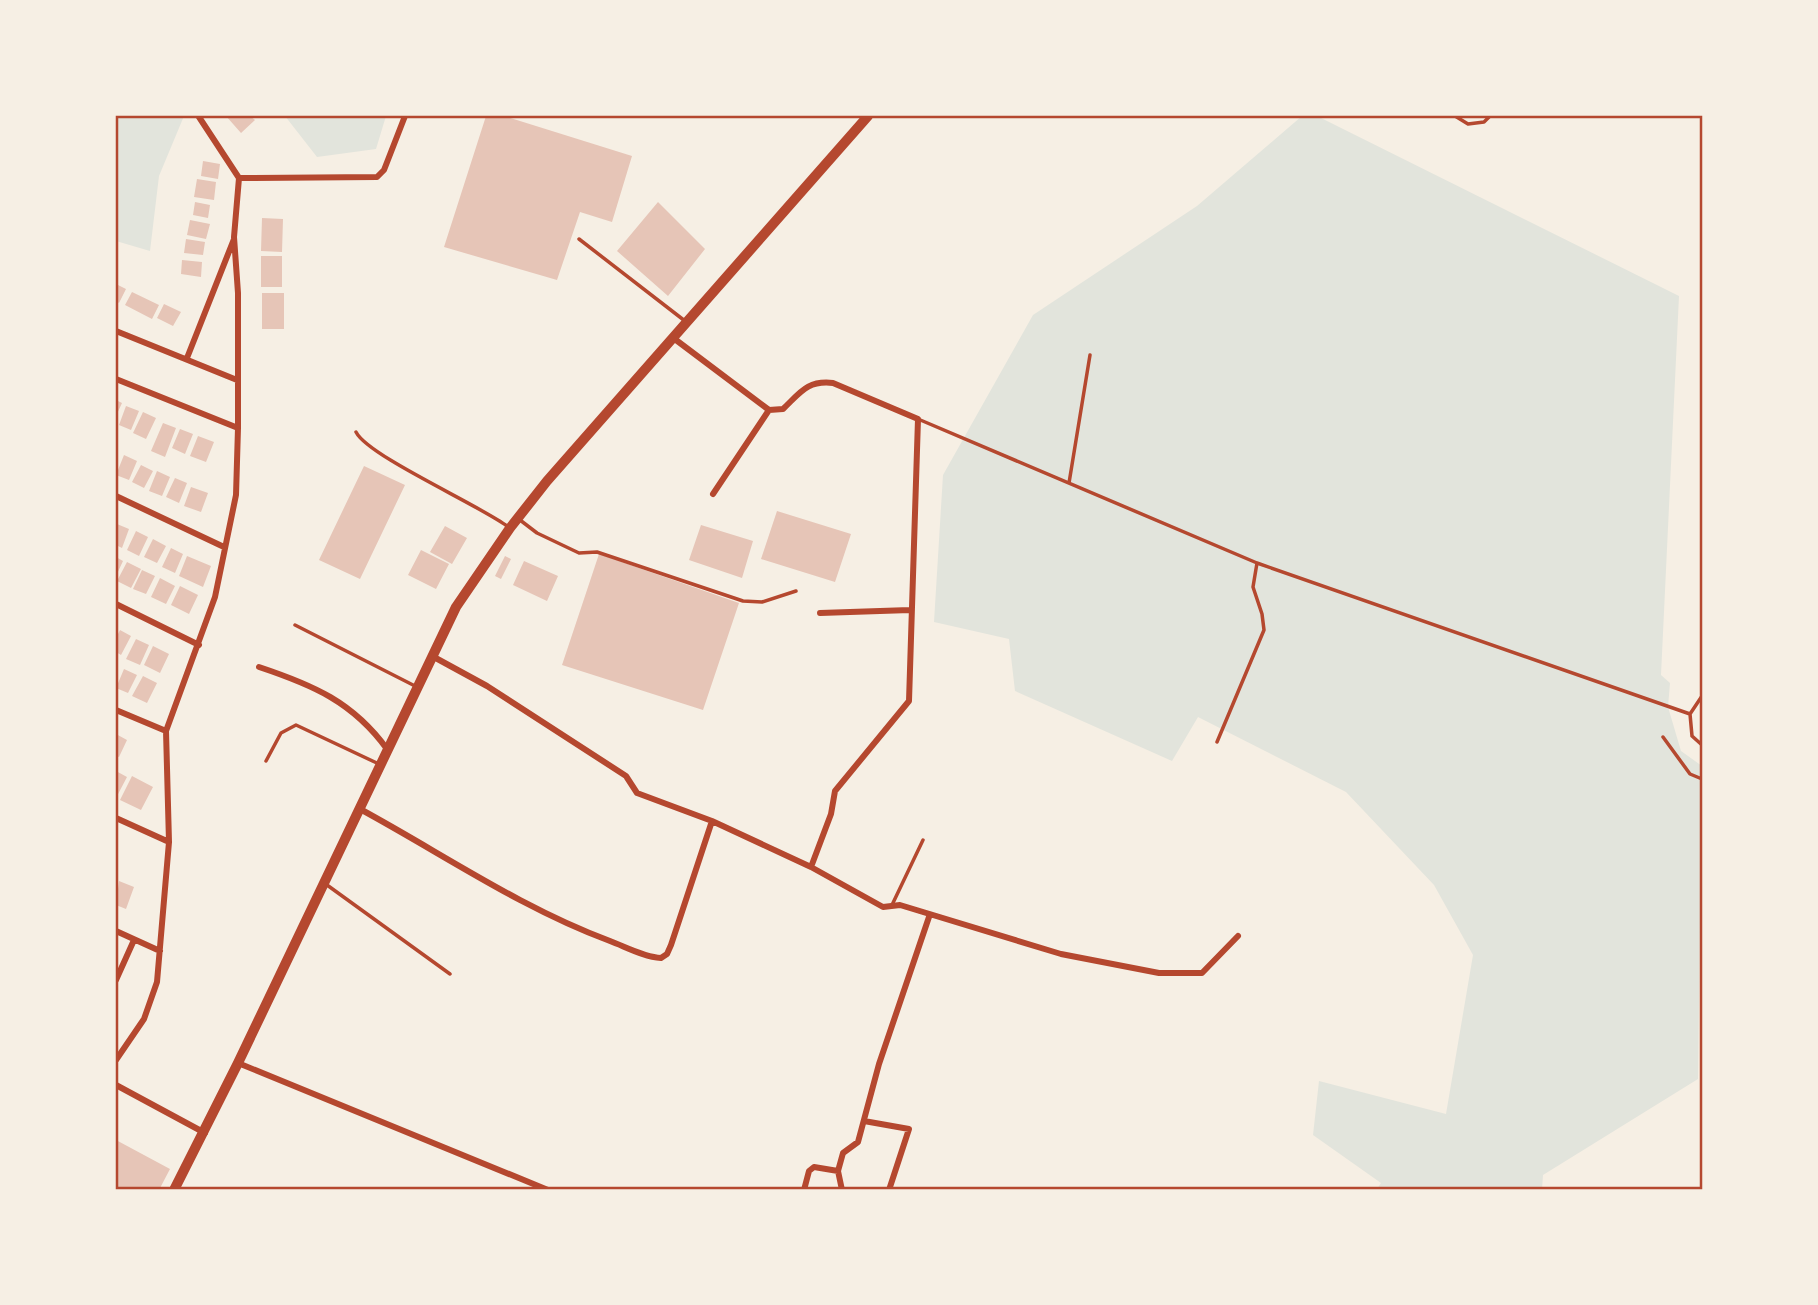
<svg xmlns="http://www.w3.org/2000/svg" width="1818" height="1305" font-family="'Crimson Pro',serif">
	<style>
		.green { fill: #e2e4dc }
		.building { fill: #e6c5b7 }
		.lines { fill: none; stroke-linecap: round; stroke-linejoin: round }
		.service { stroke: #b5482f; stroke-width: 3.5 }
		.minor { stroke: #b5482f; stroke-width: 6 }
		.primary { stroke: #b5482f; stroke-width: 10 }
		.neatline { fill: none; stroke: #b5482f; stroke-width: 2.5 }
	</style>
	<rect width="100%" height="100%" fill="#f6efe4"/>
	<!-- green -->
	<path class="green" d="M116,116H184L159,176L150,251L116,241Z
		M285,116H386L376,149L317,157Z
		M1302,116H1317L1679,296L1661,675L1670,683L1668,707L1681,751L1702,766L1698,1079L1543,1175L1542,1189H1377L1381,1183L1313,1135L1319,1081L1446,1114L1473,955L1434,885L1346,792L1198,717L1172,761L1015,691L1009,639L934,622L943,475L1033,315L1197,206Z"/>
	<!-- building -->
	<path class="building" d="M226,116H250L255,120L241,133Z
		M486,116H504L632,156L612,222L580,212L557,280L444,247Z
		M203,161L220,164L218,179L201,176Z
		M197,179L216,182L214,200L194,197Z
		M195,202L210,205L208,218L193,215Z
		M658,202L705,249L668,296L617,251Z
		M262,218L283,219L282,252L261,251Z
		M190,220L210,224L206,239L187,235Z
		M186,239L205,242L203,255L184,253Z
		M261,256H282V287H261Z
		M182,260L202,262L201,277L181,274Z
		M116,284L126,289L119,303L116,301Z
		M132,292L159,305L152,319L125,305Z
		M262,293H284V329H262Z
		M164,304L181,312L173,326L157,318Z
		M116,400L122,403L116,416Z
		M126,406L139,411L131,430L119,425Z
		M143,412L156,418L146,439L133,433Z
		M163,423L176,428L165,457L151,451Z
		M180,429L193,434L185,454L172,448Z
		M198,436L214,442L206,462L190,456Z
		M124,455L137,461L129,480L116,475Z
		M141,465L153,471L144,488L132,482Z
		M364,466L405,485L360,579L319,560Z
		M157,471L170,477L162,496L149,491Z
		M175,478L187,483L179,503L166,497Z
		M191,487L208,493L201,512L184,506Z
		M777,511L851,534L835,582L761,559Z
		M117,524L129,529L122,548L116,545Z
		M701,525L753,541L742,578L689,560Z
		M445,526L467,538L452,564L430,552Z
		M136,531L148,537L139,556L127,550Z
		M153,539L166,546L157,563L144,557Z
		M171,548L183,554L175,573L162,567Z
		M421,550L449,564L436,589L408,575Z
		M599,554L739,603L703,710L562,665Z
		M187,556L211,566L203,587L179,576Z
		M505,556L511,559L501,579L495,576Z
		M116,557L123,561L116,576Z
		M524,561L558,576L547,601L513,585Z
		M127,562L141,569L131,588L117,581Z
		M142,570L155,576L146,594L133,589Z
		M160,578L175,586L166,604L151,597Z
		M180,586L198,595L189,614L171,605Z
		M120,630L131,636L121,655L116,652V638Z
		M136,639L149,645L140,665L126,659Z
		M153,646L169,654L160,673L144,665Z
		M124,669L137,675L128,693L116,688Z
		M143,676L157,683L147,703L132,696Z
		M116,734L127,740L119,757L116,756Z
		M116,771L127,777L116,798Z
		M132,776L153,787L141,810L120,800Z
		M119,881L134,887L126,909L116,905Z
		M116,1140L170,1169L159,1190H116Z"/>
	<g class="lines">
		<!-- service -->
		<path class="service" d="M1455,116L1468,124L1484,122L1490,116
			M579,239L685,321
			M918,419L1257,563L1690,714
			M356,432C368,456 477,504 507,526
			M1069,483L1090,355
			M520,520L537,533L579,553L597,552L743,601L762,602L796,591
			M295,625L415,686
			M1702,696L1690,714L1692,736L1702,745
			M1663,737L1690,774L1702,779
			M1217,742L1264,630L1262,614L1253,587L1257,563
			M266,761L281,733L296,725L379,764
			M327,885L450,974
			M892,905L923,840"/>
		<!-- minor -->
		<path class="minor" d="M199,117L239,178L234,237L238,293V428
			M239,178L377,177L384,170L405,116
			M116,331L237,380
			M672,337L769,410L783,409C800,393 807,380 833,383L918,419L909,701L835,791L831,814L811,867
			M187,358L234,239
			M116,379L238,428L236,495L215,597L166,731L169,842L157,982L144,1019L116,1060
			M713,494L769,410
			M116,496L224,547
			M116,604L199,645
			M820,613L910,610
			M432,656L487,686L626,776L637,793L712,821L811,867L883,907L900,905L1061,954L1159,973H1202L1238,936
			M259,667C313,685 353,702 387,749
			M116,710L166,731
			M360,809C443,854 521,908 610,941C626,947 644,957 661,958L667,954L671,945L712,821
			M116,818L169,842
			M116,931L160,951
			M116,980L134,940
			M238,1063L548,1190
			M116,1085L205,1133
			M864,1121L909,1129L889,1190
			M838,1171L842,1190
			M804,1190L809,1171L814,1167L838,1171L843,1153L858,1142L879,1064L930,914"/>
		<!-- primary -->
		<path class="primary" d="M174,1190L238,1063L456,607L510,528L547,481L868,116"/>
	</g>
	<!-- border -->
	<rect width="1818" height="1305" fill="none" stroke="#f6efe4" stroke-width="234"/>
	<rect x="117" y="117" width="1584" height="1071" class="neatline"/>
</svg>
